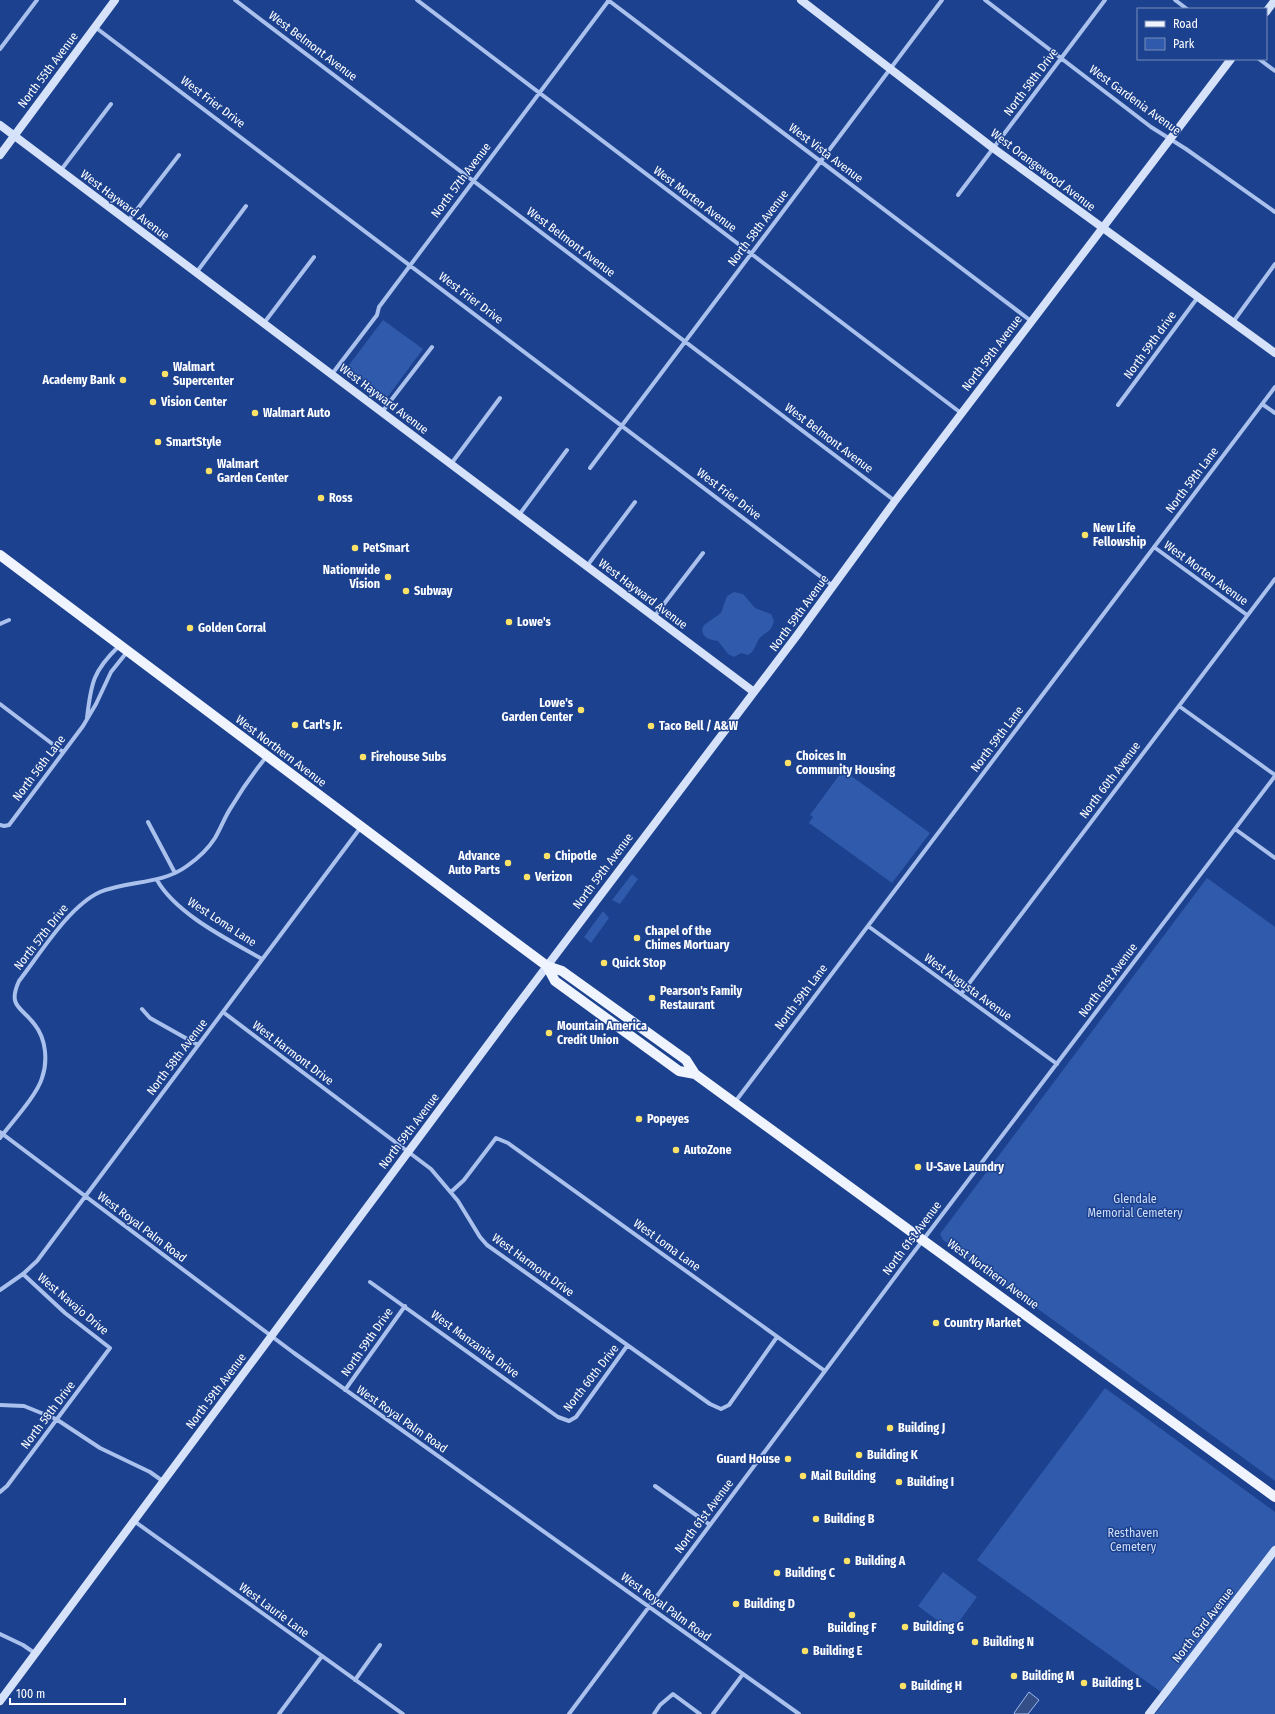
<svg xmlns="http://www.w3.org/2000/svg" width="1275" height="1714" font-family="'Fira Sans Condensed',sans-serif">
	<style>
		.green { fill: #305aab }
		.water { fill: #344e87; stroke: #9dbaef }
		.lines { fill: none; stroke-linecap: round; stroke-linejoin: round }
		.street { stroke: #aac1ed; stroke-width: 4 }
		.secondary { stroke: #d6e2fa; stroke-width: 8 }
		.primary { stroke: #f0f4ff; stroke-width: 10 }
		.poi-dot { fill: #fde268; stroke: #1c418e; stroke-width: 1.5 }
		.labels { text-anchor: middle; stroke-width: 3; stroke-linejoin: round; paint-order: stroke }
		.street-label { font-size: 12px; fill: #fff; stroke: #1c418e }
		.poi-label { font-size: 12px; font-weight: bold; fill: #fff; stroke: #1c418e; text-anchor: start }
		.park-label { font-size: 12px; fill: #d0def9; stroke: #1c418e }
	</style>
	<rect width="100%" height="100%" fill="#1c418e"/>
	<!-- green -->
	<path class="green" d="M383,320L423,349L386,399L346,369Z
		M734,592L743,594L755,608L771,614L774,621C771,634 765,631 759,639C755,645 755,651 748,655L741,653L734,657L728,654L718,641C710,640 703,638 702,630L704,625L721,613L727,596Z
		M843,770L930,833L892,883L809,823L813,817L810,815Z
		M632,874L638,879L620,904L612,900Z
		M1207,878L1275,927V1481L943,1240L940,1234Z
		M603,911L609,918L591,943L584,937Z
		M1105,1388L1275,1512V1714H1155L1168,1697L977,1560Z
		M943,1572L977,1597L952,1631L918,1606Z"/>
	<!-- water -->
	<path class="water" d="M1029,1692L1039,1700L1028,1714H1015L1014,1713Z"/>
	<g class="lines">
		<!-- street -->
		<path class="street" d="M235,0L895,501
			M417,0L961,413
			M608,0L1031,321
			M985,0L1151,127L1186,149L1275,212
			M1175,0L1187,9
			M95,27L833,586
			M0,49L37,0
			M1259,59L1275,71
			M61,170L111,104
			M958,195L1105,0
			M128,221L179,155
			M196,273L246,206
			M1233,322L1275,264
			M264,323L314,257
			M332,374L377,315L379,307L609,0
			M1262,404L1275,413
			M1118,405L1198,297
			M382,412L432,347
			M451,464L500,398
			M590,468L942,0
			M519,515L567,450
			M1154,547L1247,615
			M587,566L635,502
			M654,617L703,553
			M0,624L9,620
			M0,704L63,752
			M1179,706L1275,775
			M87,718C91,683 93,671 119,646
			M148,822L175,873
			M0,825L4,826L9,825L83,726L96,704L111,672L127,652
			M1235,829L1275,858
			M157,880C176,914 229,940 262,959
			M868,926L1057,1064
			M961,994L1275,579
			M142,1009L150,1018L198,1045
			M223,1012L431,1169L458,1201L480,1237L487,1245L710,1404L721,1409L729,1405L777,1337
			M735,1102L1275,387
			M0,1132L294,1353L799,1714
			M0,1138C12,1122 37,1095 42,1078C48,1061 46,1039 35,1025C22,1007 7,1007 19,981C40,954 69,906 100,892C129,880 161,885 187,866C197,859 208,849 215,838C221,828 225,816 232,806C242,789 254,772 267,756
			M451,1192L464,1180L496,1138L508,1143L825,1371
			M370,1282L558,1417L569,1421L576,1417L627,1346
			M0,1290L23,1274L37,1261L361,827
			M345,1390L405,1306
			M0,1405L24,1406L56,1419L100,1448L150,1472L164,1482
			M655,1486L710,1525
			M0,1492L7,1486L110,1348L65,1313L23,1274
			M134,1521L403,1714
			M0,1634L23,1645L36,1654
			M355,1680L380,1645
			M279,1714L322,1656
			M569,1714L904,1265L1275,776
			M654,1714L660,1705L673,1694L700,1714
			M713,1714L743,1674"/>
		<!-- secondary -->
		<path class="secondary" d="M801,0L993,148L1275,353
			M1266,12L1275,0
			M0,125L754,692
			M0,155L115,0
			M0,1701L510,1015L798,634L895,501L1231,59
			M1149,1714L1275,1550"/>
		<!-- primary -->
		<path class="primary" d="M0,555L484,919L547,966L562,971L686,1060L695,1074L1275,1497
			M547,966L555,981L679,1071L695,1074"/>
	</g>
	<!-- markers -->
	<g class="poi-dot">
		<circle cx="165" cy="374" r="4"/>
		<circle cx="123" cy="380" r="4"/>
		<circle cx="153" cy="402" r="4"/>
		<circle cx="255" cy="413" r="4"/>
		<circle cx="158" cy="442" r="4"/>
		<circle cx="209" cy="471" r="4"/>
		<circle cx="321" cy="498" r="4"/>
		<circle cx="1085" cy="535" r="4"/>
		<circle cx="355" cy="548" r="4"/>
		<circle cx="388" cy="577" r="4"/>
		<circle cx="406" cy="591" r="4"/>
		<circle cx="509" cy="622" r="4"/>
		<circle cx="190" cy="628" r="4"/>
		<circle cx="581" cy="710" r="4"/>
		<circle cx="295" cy="725" r="4"/>
		<circle cx="651" cy="726" r="4"/>
		<circle cx="363" cy="757" r="4"/>
		<circle cx="788" cy="763" r="4"/>
		<circle cx="547" cy="856" r="4"/>
		<circle cx="508" cy="863" r="4"/>
		<circle cx="527" cy="877" r="4"/>
		<circle cx="637" cy="938" r="4"/>
		<circle cx="604" cy="963" r="4"/>
		<circle cx="652" cy="998" r="4"/>
		<circle cx="549" cy="1033" r="4"/>
		<circle cx="639" cy="1119" r="4"/>
		<circle cx="676" cy="1150" r="4"/>
		<circle cx="918" cy="1167" r="4"/>
		<circle cx="936" cy="1323" r="4"/>
		<circle cx="890" cy="1428" r="4"/>
		<circle cx="859" cy="1455" r="4"/>
		<circle cx="788" cy="1459" r="4"/>
		<circle cx="803" cy="1476" r="4"/>
		<circle cx="899" cy="1482" r="4"/>
		<circle cx="816" cy="1519" r="4"/>
		<circle cx="847" cy="1561" r="4"/>
		<circle cx="777" cy="1573" r="4"/>
		<circle cx="736" cy="1604" r="4"/>
		<circle cx="852" cy="1615" r="4"/>
		<circle cx="905" cy="1627" r="4"/>
		<circle cx="975" cy="1642" r="4"/>
		<circle cx="805" cy="1651" r="4"/>
		<circle cx="1014" cy="1676" r="4"/>
		<circle cx="1084" cy="1683" r="4"/>
		<circle cx="903" cy="1686" r="4"/>
	</g>
	<g class="labels">
		<!-- street labels -->
		<g class="street-label">
			<text transform="translate(313 46) rotate(37)" y="4">West Belmont Avenue</text>
			<text transform="translate(48 70) rotate(-53)" y="4">North 55th Avenue</text>
			<text transform="translate(1031 82) rotate(-53)" y="4">North 58th Drive</text>
			<text transform="translate(1135 100) rotate(36)" y="4">West Gardenia Avenue</text>
			<text transform="translate(213 102) rotate(37)" y="4">West Frier Drive</text>
			<text transform="translate(826 153) rotate(37)" y="4">West Vista Avenue</text>
			<text transform="translate(1043 170) rotate(37)" y="4">West Orangewood Avenue</text>
			<text transform="translate(461 180) rotate(-53)" y="4">North 57th Avenue</text>
			<text transform="translate(695 199) rotate(37)" y="4">West Morten Avenue</text>
			<text transform="translate(125 205) rotate(37)" y="4">West Hayward Avenue</text>
			<text transform="translate(758 228) rotate(-53)" y="4">North 58th Avenue</text>
			<text transform="translate(571 242) rotate(37)" y="4">West Belmont Avenue</text>
			<text transform="translate(471 298) rotate(37)" y="4">West Frier Drive</text>
			<text transform="translate(1150 345) rotate(-54)" y="4">North 59th drive</text>
			<text transform="translate(992 353) rotate(-53)" y="4">North 59th Avenue</text>
			<text transform="translate(384 399) rotate(37)" y="4">West Hayward Avenue</text>
			<text transform="translate(829 438) rotate(37)" y="4">West Belmont Avenue</text>
			<text transform="translate(1192 480) rotate(-53)" y="4">North 59th Lane</text>
			<text transform="translate(729 494) rotate(37)" y="4">West Frier Drive</text>
			<text transform="translate(1206 573) rotate(36)" y="4">West Morten Avenue</text>
			<text transform="translate(643 594) rotate(37)" y="4">West Hayward Avenue</text>
			<text transform="translate(799 613) rotate(-54)" y="4">North 59th Avenue</text>
			<text transform="translate(997 739) rotate(-53)" y="4">North 59th Lane</text>
			<text transform="translate(281 751) rotate(37)" y="4">West Northern Avenue</text>
			<text transform="translate(39 768) rotate(-53)" y="4">North 56th Lane</text>
			<text transform="translate(1110 780) rotate(-53)" y="4">North 60th Avenue</text>
			<text transform="translate(603 871) rotate(-53)" y="4">North 59th Avenue</text>
			<text transform="translate(222 922) rotate(33)" y="4">West Loma Lane</text>
			<text transform="translate(41 937) rotate(-52)" y="4">North 57th Drive</text>
			<text transform="translate(1108 980) rotate(-53)" y="4">North 61st Avenue</text>
			<text transform="translate(968 987) rotate(36)" y="4">West Augusta Avenue</text>
			<text transform="translate(801 997) rotate(-53)" y="4">North 59th Lane</text>
			<text transform="translate(293 1053) rotate(37)" y="4">West Harmont Drive</text>
			<text transform="translate(177 1057) rotate(-53)" y="4">North 58th Avenue</text>
			<text transform="translate(409 1131) rotate(-53)" y="4">North 59th Avenue</text>
			<text transform="translate(142 1227) rotate(37)" y="4">West Royal Palm Road</text>
			<text transform="translate(912 1238) rotate(-53)" y="4">North 61st Avenue</text>
			<text transform="translate(667 1245) rotate(36)" y="4">West Loma Lane</text>
			<text transform="translate(533 1265) rotate(36)" y="4">West Harmont Drive</text>
			<text transform="translate(993 1274) rotate(36)" y="4">West Northern Avenue</text>
			<text transform="translate(73 1304) rotate(40)" y="4">West Navajo Drive</text>
			<text transform="translate(367 1342) rotate(-55)" y="4">North 59th Drive</text>
			<text transform="translate(475 1344) rotate(36)" y="4">West Manzanita Drive</text>
			<text transform="translate(591 1378) rotate(-52)" y="4">North 60th Drive</text>
			<text transform="translate(216 1391) rotate(-53)" y="4">North 59th Avenue</text>
			<text transform="translate(48 1415) rotate(-53)" y="4">North 58th Drive</text>
			<text transform="translate(402 1419) rotate(35)" y="4">West Royal Palm Road</text>
			<text transform="translate(704 1516) rotate(-53)" y="4">North 61st Avenue</text>
			<text transform="translate(666 1607) rotate(36)" y="4">West Royal Palm Road</text>
			<text transform="translate(274 1610) rotate(36)" y="4">West Laurie Lane</text>
			<text transform="translate(1203 1625) rotate(-52)" y="4">North 63rd Avenue</text>
		</g>
		<!-- poi labels -->
		<g class="poi-label">
			<text x="173" y="371">Walmart<tspan x="173" dy="14">Supercenter</tspan></text>
			<text x="115" y="384" text-anchor="end">Academy Bank</text>
			<text x="161" y="406">Vision Center</text>
			<text x="263" y="417">Walmart Auto</text>
			<text x="166" y="446">SmartStyle</text>
			<text x="217" y="468">Walmart<tspan x="217" dy="14">Garden Center</tspan></text>
			<text x="329" y="502">Ross</text>
			<text x="1093" y="532">New Life<tspan x="1093" dy="14">Fellowship</tspan></text>
			<text x="363" y="552">PetSmart</text>
			<text x="380" y="574" text-anchor="end">Nationwide<tspan x="380" dy="14">Vision</tspan></text>
			<text x="414" y="595">Subway</text>
			<text x="517" y="626">Lowe's</text>
			<text x="198" y="632">Golden Corral</text>
			<text x="573" y="707" text-anchor="end">Lowe's<tspan x="573" dy="14">Garden Center</tspan></text>
			<text x="303" y="729">Carl's Jr.</text>
			<text x="659" y="730">Taco Bell / A&amp;W</text>
			<text x="796" y="760">Choices In<tspan x="796" dy="14">Community Housing</tspan></text>
			<text x="371" y="761">Firehouse Subs</text>
			<text x="500" y="860" text-anchor="end">Advance<tspan x="500" dy="14">Auto Parts</tspan></text>
			<text x="555" y="860">Chipotle</text>
			<text x="535" y="881">Verizon</text>
			<text x="645" y="935">Chapel of the<tspan x="645" dy="14">Chimes Mortuary</tspan></text>
			<text x="612" y="967">Quick Stop</text>
			<text x="660" y="995">Pearson's Family<tspan x="660" dy="14">Restaurant</tspan></text>
			<text x="557" y="1030">Mountain America<tspan x="557" dy="14">Credit Union</tspan></text>
			<text x="647" y="1123">Popeyes</text>
			<text x="684" y="1154">AutoZone</text>
			<text x="926" y="1171">U-Save Laundry</text>
			<text x="944" y="1327">Country Market</text>
			<text x="898" y="1432">Building J</text>
			<text x="867" y="1459">Building K</text>
			<text x="780" y="1463" text-anchor="end">Guard House</text>
			<text x="811" y="1480">Mail Building</text>
			<text x="907" y="1486">Building I</text>
			<text x="824" y="1523">Building B</text>
			<text x="855" y="1565">Building A</text>
			<text x="785" y="1577">Building C</text>
			<text x="744" y="1608">Building D</text>
			<text x="913" y="1631">Building G</text>
			<text x="852" y="1632" text-anchor="middle">Building F</text>
			<text x="983" y="1646">Building N</text>
			<text x="813" y="1655">Building E</text>
			<text x="1022" y="1680">Building M</text>
			<text x="1092" y="1687">Building L</text>
			<text x="911" y="1690">Building H</text>
		</g>
		<!-- park labels -->
		<g class="park-label">
			<text x="1135" y="1203">Glendale<tspan x="1135" dy="14">Memorial Cemetery</tspan></text>
			<text x="1133" y="1537">Resthaven<tspan x="1133" dy="14">Cemetery</tspan></text>
		</g>
	</g>
	<!-- legend -->
	<rect x="1137" y="8" width="130" height="52" fill="#1c418e" stroke="#778dbb"/>
	<rect x="1145" y="21" width="20" height="6" fill="#f0f4ff" stroke="#778dbb"/>
	<text x="1173" y="28" font-size="12" fill="#ffffff">Road</text>
	<rect x="1145" y="38" width="20" height="12" fill="#305aab" stroke="#778dbb"/>
	<text x="1173" y="48" font-size="12" fill="#ffffff">Park</text>
	<!-- scale -->
	<path d="M10 1698v6h115v-6" fill="none" stroke="#ffffff" stroke-width="2"/>
	<text x="16" y="1698" font-size="12" fill="#ffffff" stroke="#1c418e" stroke-width="3" paint-order="stroke">100 m</text>
</svg>
